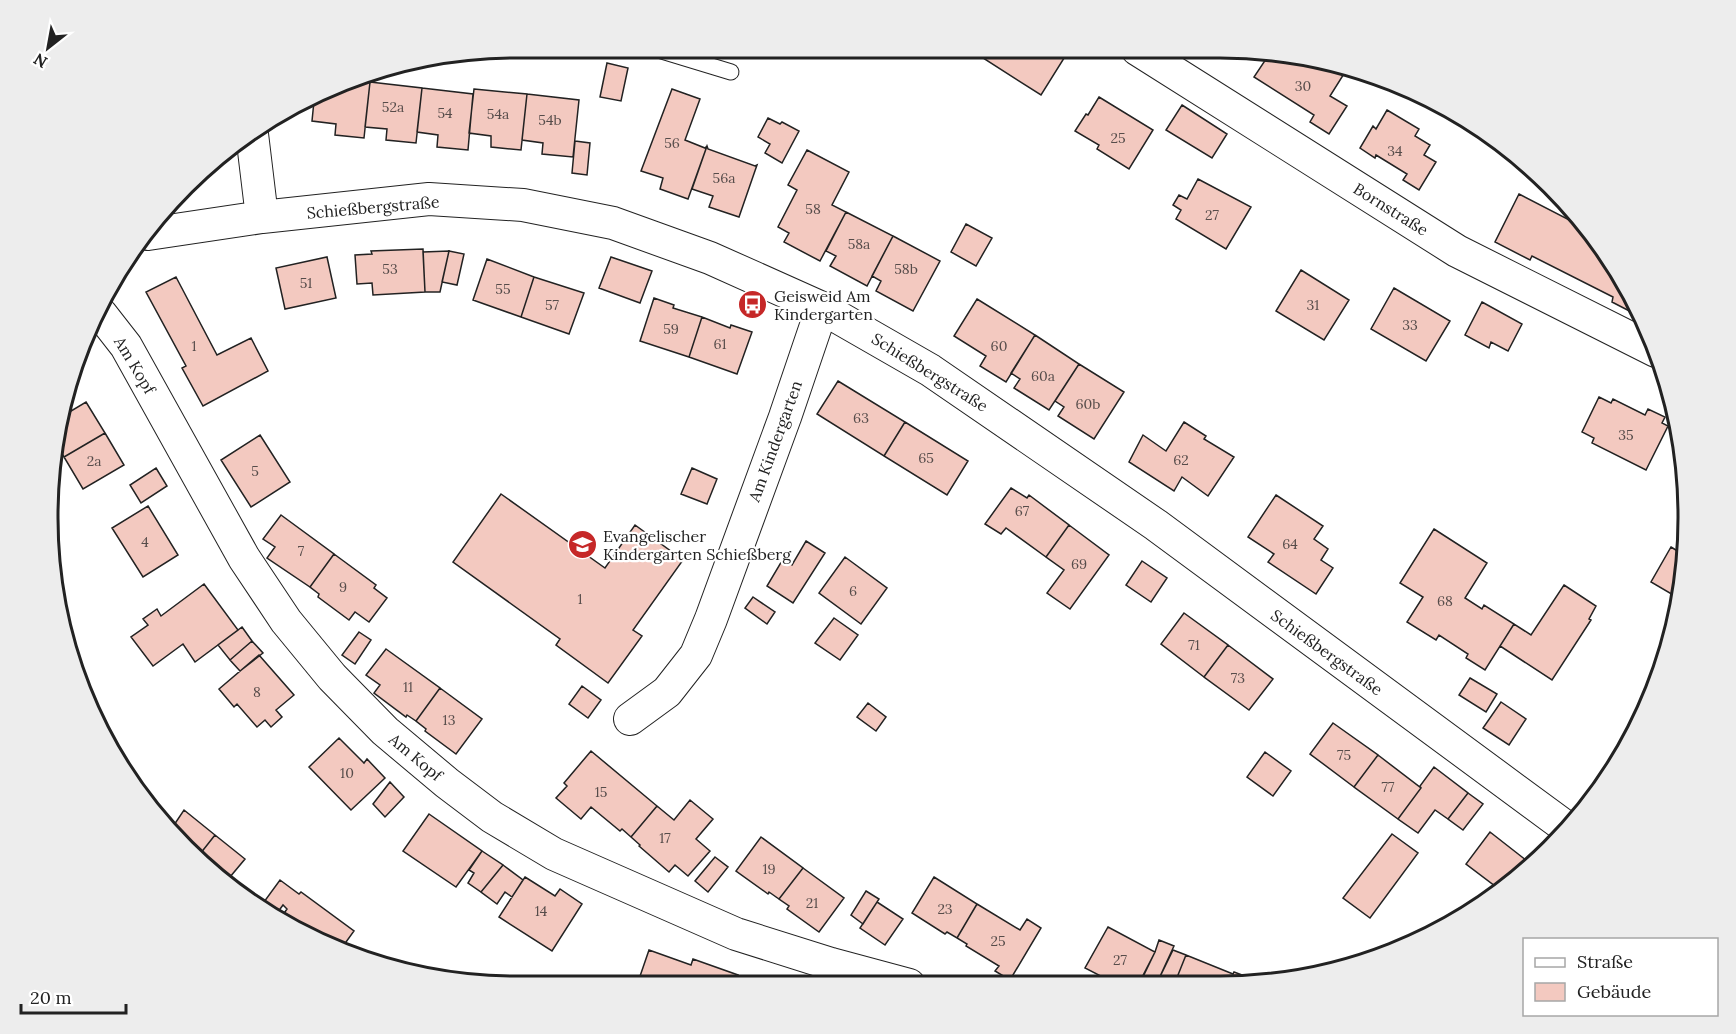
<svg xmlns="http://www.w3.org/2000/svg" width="1736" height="1034" font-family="Lora,serif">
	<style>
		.building { fill: #f3c9c0; stroke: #222; stroke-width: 1.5 }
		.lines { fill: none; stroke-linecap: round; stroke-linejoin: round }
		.lane-casing { stroke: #222; stroke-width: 17 }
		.street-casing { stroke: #222; stroke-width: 34 }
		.lane { stroke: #fff; stroke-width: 15 }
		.street { stroke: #fff; stroke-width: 32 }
		.labels { text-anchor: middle; stroke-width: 4.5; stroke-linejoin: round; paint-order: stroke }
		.number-label { font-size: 14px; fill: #564c4a }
		.street-label { font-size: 16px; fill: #222; stroke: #fff }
		.poi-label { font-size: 16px; fill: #222; stroke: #fff; text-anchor: start }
		.rim { fill: none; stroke: #222; stroke-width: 3 }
	</style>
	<rect width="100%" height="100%" fill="#fff"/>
	<!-- building -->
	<path class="building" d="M969,49H1056L1066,55L1041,95Z
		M1270,53L1347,69L1330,96L1347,106L1329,134L1310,122L1314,115L1254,77Z
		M607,63L628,68L621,101L600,97Z
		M353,80L370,82L364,138L335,135L336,124L312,121L314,101Z
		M370,82L422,88L416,143L386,140L387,129L365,127Z
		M422,88L473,94L468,150L437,147L438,135L417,132Z
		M474,89L527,94L521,150L491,147V136L469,133Z
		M672,89L700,99L685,140L705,148L707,146L688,199L660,189L663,178L641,171Z
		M527,94L579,100L573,157L542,154L543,143L522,140Z
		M1099,97L1153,130L1129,169L1097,149L1099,145L1075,131L1086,114L1088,115Z
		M1182,105L1227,134L1212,158L1166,130Z
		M1387,110L1419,129L1415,136L1430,145L1424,155L1436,162L1419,190L1403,180L1407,174L1376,155L1375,158L1360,148L1373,126L1376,129Z
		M768,118L780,124L782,122L799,131L782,163L765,153L770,144L758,137Z
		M575,141L590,143L587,175L572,173Z
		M707,146L708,149L755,166L757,165L739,217L709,207L713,196L692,189Z
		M807,150L849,172L832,205L846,212L820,261L784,242L789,233L778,227L797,190L788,185Z
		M1198,179L1251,207L1226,249L1176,219L1181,210L1173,205L1179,195L1187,199Z
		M1519,194L1585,228L1609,256L1641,317L1612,302L1613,297L1532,256L1530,260L1495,242Z
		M846,212L893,236L867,286L830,266L836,256L826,251Z
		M966,224L992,238L976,266L951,252Z
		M893,236L940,261L913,311L876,291L881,281L872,276Z
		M423,249L425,292L373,295L372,283L357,284L355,255L372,254L371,251Z
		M449,251L440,292H425L423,252Z
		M449,251L464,254L457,285L442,282Z
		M327,257L336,298L285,309L276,268Z
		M611,257L652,271L640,303L599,288Z
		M487,259L534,277L521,317L473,300Z
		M1301,270L1349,300L1324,340L1276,311Z
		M176,277L217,355L251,338L268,371L203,406L182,368L186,366L146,292Z
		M534,277L584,293L569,334L521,317Z
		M1394,288L1450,321L1426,361L1371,329Z
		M654,298L674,305L673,308L702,317L689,357L640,341Z
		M977,299L1035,335L1006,382L980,366L986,356L954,336Z
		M1482,302L1522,324L1508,351L1491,342L1489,348L1465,335Z
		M702,317L730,328L731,325L752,332L737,374L689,357Z
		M1035,335L1079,364L1049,410L1014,388L1020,379L1011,373Z
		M1079,364L1124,392L1094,439L1058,416L1064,407L1055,401Z
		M838,381L905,422L884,456L817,414Z
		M1599,397L1611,403L1613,399L1645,415L1648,409L1665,417L1662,423L1668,426L1646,470L1592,443L1594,438L1582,432Z
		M86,402L105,433L64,457L57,446L61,417Z
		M905,422L968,461L947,495L884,456Z
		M1184,422L1206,436L1204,439L1234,457L1208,496L1182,477L1174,491L1129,462L1143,435L1166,451Z
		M105,433L124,465L83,489L64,457Z
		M260,435L290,482L251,507L221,460Z
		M156,468L167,486L141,503L130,485Z
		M692,468L717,479L707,504L681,494Z
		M1011,488L1027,498L1029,495L1069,525L1046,557L1006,528L1001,534L985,524Z
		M501,494L605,568L635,525L683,560L633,630L642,636L608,683L556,645L560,639L453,562Z
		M1276,495L1323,526L1314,539L1328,549L1321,560L1333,568L1316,594L1268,562L1274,554L1248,537Z
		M148,506L178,555L143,577L112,528Z
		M281,515L334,554L310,587L267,558L275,547L263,539Z
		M1069,525L1109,555L1070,609L1047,593L1064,570L1046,557Z
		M1434,529L1487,563L1465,598L1482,609L1484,605L1514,624L1485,670L1466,658L1468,654L1439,635L1436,640L1407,622L1423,597L1400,583Z
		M806,541L825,553L793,603L767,586L783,559L792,565Z
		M1671,547L1684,555L1680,599L1651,582Z
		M334,554L376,585L374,588L387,598L369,622L355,612L349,620L318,597L319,594L310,587Z
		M845,557L887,588L861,624L819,593Z
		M1142,561L1167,578L1151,602L1126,585Z
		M204,584L238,630L195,662L183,644L153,666L131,637L148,625L143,619L157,609L161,616Z
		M1564,585L1596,606L1589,619L1591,620L1552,680L1500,646L1514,624L1531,635Z
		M753,597L775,612L767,624L745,608Z
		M1184,613L1228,645L1204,677L1161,644Z
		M834,618L858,635L840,660L815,643Z
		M242,627L252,641L230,660L218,645Z
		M359,632L371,640L355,664L342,655Z
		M252,641L263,653L240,671L230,660Z
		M1228,645L1273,679L1249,710L1204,677Z
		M386,649L440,688L416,721L407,715L406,717L374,693L380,685L366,675Z
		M259,655L294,695L276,710L282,717L271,727L265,720L257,727L237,704L234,707L219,689Z
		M1470,678L1497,694L1486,712L1459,695Z
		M582,686L601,700L588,718L569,704Z
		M440,688L482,719L456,754L425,731L426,729L416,721Z
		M1501,702L1526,719L1509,745L1483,728Z
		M868,703L886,717L876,731L857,717Z
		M1333,723L1378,755L1354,787L1310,754Z
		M339,738L364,763L367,759L385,778L351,810L309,767Z
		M591,751L657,806L631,837L622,829L620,831L591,807L581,819L556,798L567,786L564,783Z
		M1265,752L1291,771L1273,796L1247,777Z
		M1378,755L1421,788L1398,819L1354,787Z
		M1434,767L1468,793L1448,819L1435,810L1418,833L1398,819L1421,788L1420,786Z
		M390,782L404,797L385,817L373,804Z
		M1468,793L1483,804L1463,830L1448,819Z
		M690,800L713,819L696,839L710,851L688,876L675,865L669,872L639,846L640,845L631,837L657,806L674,820Z
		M184,810L215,835L200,854L172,828Z
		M429,814L482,851L456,887L403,851Z
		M1490,832L1531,864L1499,889L1466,864Z
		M1392,834L1418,853L1370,918L1343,898Z
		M215,835L245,859L230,877L243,888L240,892L200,854Z
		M761,837L803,868L779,899L769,892L768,894L736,871Z
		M482,851L503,865L481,892L468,883L474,873L469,870Z
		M715,857L728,867L708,892L695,881Z
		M503,865L523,880L512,897L505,892L497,904L481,892Z
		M803,868L844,898L819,932L787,909L789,906L779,899Z
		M525,877L555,896L560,889L582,904L552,951L499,917Z
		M934,877L977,904L957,938L947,932L945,934L912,913Z
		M280,880L299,894L301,892L354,931L341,949L280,919L287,909L283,905L275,916L261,906Z
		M866,891L879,899L863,924L851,915Z
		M877,902L903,919L885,945L860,928Z
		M977,904L1020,930L1027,919L1041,928L1010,980L995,971L999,966L966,946L967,944L957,938Z
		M1108,927L1155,952L1138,985H1118L1085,968Z
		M1159,940L1174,946L1156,985H1149L1141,981L1155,952Z
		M649,950L691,965L693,959L738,975L732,985H637Z
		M1173,950L1186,955L1174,985H1156Z
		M1186,955L1233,974L1234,972L1258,981L1257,984L1250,985H1174Z
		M614,976L629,981L627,985H611Z"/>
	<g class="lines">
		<defs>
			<path id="lane" d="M652,48L731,72"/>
			<path id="street" d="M1137,49L1457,251L1656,351
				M252,134L262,217
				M148,234L262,217L429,199L523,205L613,223L710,258L822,308L930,370L1156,525L1567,828
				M101,314L126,346L244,558L286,621L332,677L385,731L447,783L492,817L554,854L736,934L831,964L909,985
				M630,719L667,692L696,655L711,619L785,417L822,308"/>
		</defs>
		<!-- lane casing -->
		<use href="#lane" class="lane-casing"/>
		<!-- street casing -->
		<use href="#street" class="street-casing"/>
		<!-- lane -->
		<use href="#lane" class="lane"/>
		<!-- street -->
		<use href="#street" class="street"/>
	</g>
	<!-- icons -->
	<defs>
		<symbol id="bus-disc" viewBox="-11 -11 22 22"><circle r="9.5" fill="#c62828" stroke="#fff"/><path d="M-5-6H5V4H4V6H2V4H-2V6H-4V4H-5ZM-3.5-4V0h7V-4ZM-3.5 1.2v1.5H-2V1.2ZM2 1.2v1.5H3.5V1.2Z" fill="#fff"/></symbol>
		<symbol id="school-disc" viewBox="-11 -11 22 22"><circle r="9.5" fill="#c62828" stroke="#fff"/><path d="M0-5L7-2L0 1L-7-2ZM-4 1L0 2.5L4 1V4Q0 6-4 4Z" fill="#fff"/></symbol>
	</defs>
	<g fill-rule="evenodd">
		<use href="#bus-disc" x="736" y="288" width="33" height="33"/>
		<use href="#school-disc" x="566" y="528" width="33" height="33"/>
	</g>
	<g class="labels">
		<!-- number labels -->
		<g class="number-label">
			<text x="1303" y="91">30</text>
			<text x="393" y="112">52a</text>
			<text x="445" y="118">54</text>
			<text x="498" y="119">54a</text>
			<text x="550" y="125">54b</text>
			<text x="1118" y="143">25</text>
			<text x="672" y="148">56</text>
			<text x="1395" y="156">34</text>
			<text x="724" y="183">56a</text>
			<text x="813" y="214">58</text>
			<text x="1212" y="220">27</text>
			<text x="859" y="249">58a</text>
			<text x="390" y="274">53</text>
			<text x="906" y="274">58b</text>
			<text x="306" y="288">51</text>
			<text x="503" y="294">55</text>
			<text x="552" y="310">57</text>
			<text x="1313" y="310">31</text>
			<text x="1410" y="330">33</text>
			<text x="671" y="334">59</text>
			<text x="720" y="349">61</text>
			<text x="194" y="351">1</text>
			<text x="999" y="351">60</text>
			<text x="1043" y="381">60a</text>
			<text x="1088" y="409">60b</text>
			<text x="861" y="423">63</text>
			<text x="1626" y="440">35</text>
			<text x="926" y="463">65</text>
			<text x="1181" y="465">62</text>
			<text x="94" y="466">2a</text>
			<text x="255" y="476">5</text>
			<text x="1022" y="516">67</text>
			<text x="145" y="547">4</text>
			<text x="1290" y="549">64</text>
			<text x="301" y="556">7</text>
			<text x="1079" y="569">69</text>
			<text x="343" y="592">9</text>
			<text x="853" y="596">6</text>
			<text x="580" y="604">1</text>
			<text x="1445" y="606">68</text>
			<text x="1194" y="650">71</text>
			<text x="1238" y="683">73</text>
			<text x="408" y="692">11</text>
			<text x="257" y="697">8</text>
			<text x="449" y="725">13</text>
			<text x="1344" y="760">75</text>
			<text x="347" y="778">10</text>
			<text x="1388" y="792">77</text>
			<text x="601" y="797">15</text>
			<text x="665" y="843">17</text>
			<text x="769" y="874">19</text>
			<text x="812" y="908">21</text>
			<text x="945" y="914">23</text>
			<text x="541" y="916">14</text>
			<text x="998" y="946">25</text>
			<text x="1120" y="965">27</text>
		</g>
		<!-- street labels -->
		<g class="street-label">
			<text transform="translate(373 207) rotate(-5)" y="6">Schießbergstraße</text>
			<text transform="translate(1391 209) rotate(32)" y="6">Bornstraße</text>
			<text transform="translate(135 365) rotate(59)" y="6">Am Kopf</text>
			<text transform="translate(930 372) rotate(32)" y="6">Schießbergstraße</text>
			<text transform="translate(775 441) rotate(-70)" y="6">Am Kindergarten</text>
			<text transform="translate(1327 652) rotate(36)" y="6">Schießbergstraße</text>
			<text transform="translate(416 757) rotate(40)" y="6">Am Kopf</text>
		</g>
		<!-- poi labels -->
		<g class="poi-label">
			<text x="774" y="302">Geisweid Am<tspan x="774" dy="18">Kindergarten</tspan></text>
			<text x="603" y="542">Evangelischer<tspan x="603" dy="18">Kindergarten Schießberg</tspan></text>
		</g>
	</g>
	<!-- crop -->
	<path d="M0 0H1736V1034H0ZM516 58H1220A458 458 0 0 1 1678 516V518A458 458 0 0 1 1220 976H516A458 458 0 0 1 58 518V516A458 458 0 0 1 516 58Z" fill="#ededed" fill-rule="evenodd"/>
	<path class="rim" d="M516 58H1220A458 458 0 0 1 1678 516V518A458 458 0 0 1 1220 976H516A458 458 0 0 1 58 518V516A458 458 0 0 1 516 58Z"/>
	<!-- legend -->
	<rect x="1523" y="938" width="195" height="78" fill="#ffffff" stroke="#a7a7a7" stroke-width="1.5"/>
	<rect x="1535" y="958" width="30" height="9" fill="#ffffff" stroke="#a7a7a7" stroke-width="1.5"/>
	<text x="1577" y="968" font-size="18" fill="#222222">Straße</text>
	<rect x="1535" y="983" width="30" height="18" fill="#f3c9c0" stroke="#a7a7a7" stroke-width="1.5"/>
	<text x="1577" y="998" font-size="18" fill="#222222">Gebäude</text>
	<!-- north arrow -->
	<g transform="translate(48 48) rotate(211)" stroke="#ffffff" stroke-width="4.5" paint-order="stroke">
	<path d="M0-4.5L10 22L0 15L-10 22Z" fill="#222222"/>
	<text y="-9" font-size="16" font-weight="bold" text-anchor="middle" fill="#222222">N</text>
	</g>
	<!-- scale -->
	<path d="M21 1004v9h105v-9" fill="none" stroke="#222222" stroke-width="3"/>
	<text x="30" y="1004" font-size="18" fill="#222222" stroke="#ffffff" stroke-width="4.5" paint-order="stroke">20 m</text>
</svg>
